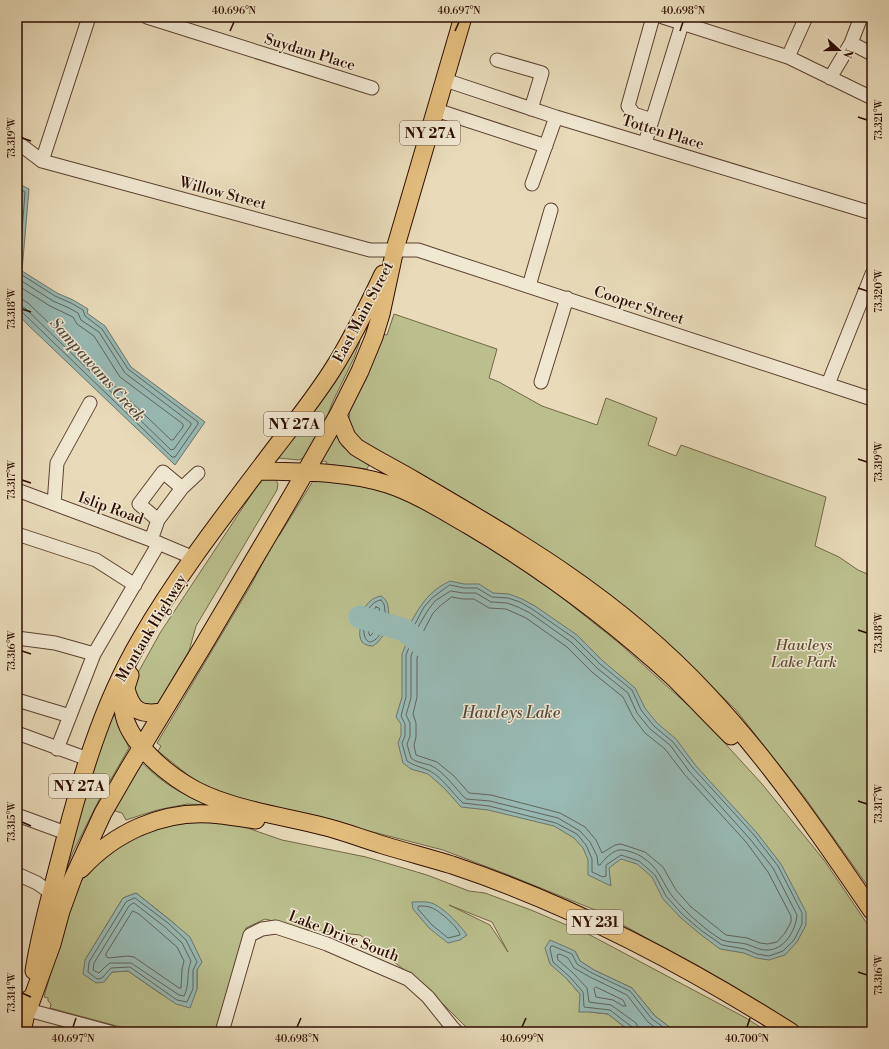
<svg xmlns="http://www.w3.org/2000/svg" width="889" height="1049" font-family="'Libre Bodoni',serif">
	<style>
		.green { fill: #babf8d; stroke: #746647; fill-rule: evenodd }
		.water { fill: #98bab5; stroke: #6d746d }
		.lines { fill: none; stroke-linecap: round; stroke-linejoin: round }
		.shore { stroke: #62635b; stroke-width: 1 }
		.river { stroke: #98bab5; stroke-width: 23 }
		.minor-casing { stroke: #5c402f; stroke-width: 15 }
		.major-casing { stroke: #2d0c01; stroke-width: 19 }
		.minor { stroke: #f1e8d2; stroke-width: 13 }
		.major { stroke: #e4be7d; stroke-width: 17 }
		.ticks { fill: none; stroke: #2d0c01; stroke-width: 1.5 }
		.labels { text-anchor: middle; stroke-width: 3; stroke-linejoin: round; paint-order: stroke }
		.shield { fill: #f1e8d2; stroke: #684e40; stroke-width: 1 }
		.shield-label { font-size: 14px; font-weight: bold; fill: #2d0c01 }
		.street-label { font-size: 15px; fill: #2d0c01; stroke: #f1e8d2 }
		.park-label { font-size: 15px; font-style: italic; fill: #5e4b32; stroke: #f1e8d2 }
		.water-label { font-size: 16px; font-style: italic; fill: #524940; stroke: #f1e8d2 }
		.neatline { fill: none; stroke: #2d0c01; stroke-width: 1.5 }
		.ticks-label { font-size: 10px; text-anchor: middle; fill: #2d0c01 }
	</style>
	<rect width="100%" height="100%" fill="#e9dbba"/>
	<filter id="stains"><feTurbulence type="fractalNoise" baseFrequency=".005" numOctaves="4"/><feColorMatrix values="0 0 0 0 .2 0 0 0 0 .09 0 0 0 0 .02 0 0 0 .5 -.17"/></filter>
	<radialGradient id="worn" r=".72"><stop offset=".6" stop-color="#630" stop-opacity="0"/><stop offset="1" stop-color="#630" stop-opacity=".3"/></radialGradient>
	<!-- green -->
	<path class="green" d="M394,314L497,349L489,378L499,382L542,406L597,425L606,398L657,418L648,445L676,456L681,445L826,497L815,546L839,557L858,570L872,576V892L806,799L736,710L663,640L586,578L510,526L420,474L358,442L347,425L350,414L345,412L382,334L387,335Z
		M358,341H360L354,358L333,401L325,422L305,457L299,460L278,458Z
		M335,433L342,446L350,453L369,465L367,469L326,464L327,462L324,461L319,464Z
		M269,476L275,478L278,484L277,490L196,626L189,651L157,705H136L134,680L160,633L261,480Z
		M318,479L383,489L418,505L474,537L555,592L619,643L700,716L762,784L824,860L872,931V1032H803L673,953L600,912L511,876L443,850L210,790L188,775L158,751L161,746L157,743L251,585L277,536H279L313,481L316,482Z
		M109,714L116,716L129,748L100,798L73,852L60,885L80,802Z
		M142,763C165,785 180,793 208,805L187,804L157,810L126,820L122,813L115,811L116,805Z
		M204,820L236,824L282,840L366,857L427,875L469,891L485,893L531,910L590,935L746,1018L768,1032H676L655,1016L632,988L594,970L580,961L575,951L567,979L580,994L590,1012L608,1014L631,1032H471L426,987L360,935L304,929L265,919L246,928L215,1032H139L50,1008L51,1004L48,1001V998L44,997L74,889L91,866L139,832L141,836L144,835V830L160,825ZM136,893L170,920L190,938L197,970V989L161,994L128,971L112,972L104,982L85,960L123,898ZM449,905L492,922L508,952L490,925Z"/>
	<!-- water -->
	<path class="water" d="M17,183L29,189L22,271L57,293L73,300L88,309L87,313L105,326L131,367L205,422L175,465L28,325L17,313Z
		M450,581L464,584H479L493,593L509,594L522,599L535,606L577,635L603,661L635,688L645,708L657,723L676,739L696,766L757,833L781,864L806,912V925L797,942L785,955L769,960L756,958L744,953L720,949L700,934L681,918L663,899L652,877L637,864L621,859L609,868L611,886L588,875V860L583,848L574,838L554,826L488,810L461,807L444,788L428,774L411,769L403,763L398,743L401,735V724L396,717L402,697V654L406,644L407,637L403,635L406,625L410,624C421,604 429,591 450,581Z
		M381,596C389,601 388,607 389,616L400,623L398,633H385L378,642L373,646C369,646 365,645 362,642C360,639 359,633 360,630C360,615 365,599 381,596Z
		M136,893L170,920L190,937L202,962L197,970V989L190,1008L176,1004L128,971L112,972L104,982L96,983L83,974L85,960L123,898Z
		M412,902C419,902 428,901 434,904C446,910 459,924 467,935L460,940L448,943L429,928L413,909Z
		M550,940L575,951L580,961L594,970L632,988L655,1016L676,1032H631L608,1014L590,1012H579L580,994L567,979L550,964L545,948Z"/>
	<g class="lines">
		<!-- shore -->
		<path class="shore" d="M17,187L25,192L19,273L55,296L71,303L83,310L85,316L102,329L128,369L198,422V424L175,457H172L22,312L17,310
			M17,278L53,301L69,308L78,313L81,320L99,332L125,373L191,423V425L174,449L171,450L25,308L17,305
			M17,285L50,306L73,317L77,324L94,336L120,377L183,424V427L173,440H171L28,303L23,300L17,299
			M450,585L464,588H477L492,597L508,598L520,602L532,609L574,638L600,664L632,690L641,710L654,726L673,742L693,768L754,835L778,866L802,913V924L794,940L783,951L769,956L757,954L745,949L722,945L702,931L683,915L666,896L655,875L639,861L621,855L606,865V876L603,877L592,872V859L586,845L577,834L556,823L489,806L463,803C452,793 443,778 430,771C422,767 414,766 407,761L402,743L405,736V724L401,716L406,697V655L410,645L411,638L408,631L409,629L414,626L424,607L432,598Z
			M451,591L463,593H476L491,602L507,603L518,607L530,613L571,642L597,668L628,693L637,713L650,729L670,745L689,771L750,839L773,868L797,915C796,930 784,951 766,950C759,950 753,946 746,944C739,942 729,943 722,940C710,933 696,921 686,911C681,906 674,899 670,893C660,878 659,868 642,857C638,854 625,849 619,850C613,851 604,859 600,865H598L597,856L590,842L580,831L558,818L490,801L466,799C455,788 445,773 432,766C425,763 417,763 411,758L407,744L410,736V723L406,715L411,698V656L415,645V632L428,610L435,601Z
			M452,597L463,599H474L489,608L506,609L526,618L567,647L592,672L623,697L633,717L645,733L665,749L685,775L746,842L768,872L791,916V922L785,933L777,942L768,944L760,943L747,938L726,935L691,907L676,890L663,867L645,852L621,844L615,845L602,853L596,840L585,827L560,813L491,795L469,793L454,776L437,762L416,755L414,745L416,737V723L413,714L417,697V658L421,647L422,634L433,613L440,606Z
			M381,600L384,604L386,618L395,624V628L393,629H384C380,633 378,639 373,641C359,649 360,602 381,600Z
			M376,607L379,608L383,623L370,636C365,627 370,614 376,607Z
			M135,898L168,923L186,940L197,962L193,970V989L187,1002L177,1000L130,967L111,968L102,978L97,979L88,972L89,962L126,902Z
			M134,903L165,927L182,943L191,961C186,973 190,985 184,996L179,995L131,963H110L106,966L99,973L93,970L94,963L129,906Z
			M419,906C423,906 429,906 432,908C440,911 459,928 460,935L448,938L432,925L418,909Z
			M133,911L139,914L177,947L184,961L182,969L181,988H179L134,957L128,956L108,958L106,956V954Z
			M596,987L623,1000L626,1006H623L613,1000L596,997L594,989Z
			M634,1032L632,1027L610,1010L584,1007L583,992L570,977L553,962L550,949L551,946H553L572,954L577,964L592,973L630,991L652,1019L670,1032
			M639,1032L638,1027L636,1023L611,1005L589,1002L587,988L573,973L558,960L557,955L560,954L568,958L574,968L590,977L627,995L648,1022L661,1032"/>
		<!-- river -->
		<path class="river" d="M360,617L404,630L429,650"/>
		<defs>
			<path id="minor" d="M147,17L372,88
				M663,17L788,57L872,98
				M851,43L872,54
				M788,57L806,17
				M497,60L542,73L531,109
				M830,78L851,43L861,17
				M445,80L556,117L872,213
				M436,110L546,146
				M652,120L634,114L628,106L653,17
				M17,142L42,161L348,244L370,250H418L872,399
				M645,143L682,24
				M42,161L89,17
				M532,184L556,117
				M529,286L551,210
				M541,382L567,298
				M828,384L872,274
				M182,488L198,473
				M17,490L151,540L194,558
				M54,504L57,463L90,403
				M17,534L96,560L135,585
				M151,540L158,520L182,488L163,472L139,504L158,520
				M17,638L55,643L94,654
				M17,700L70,716
				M17,733L88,759
				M57,749L94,654L159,543
				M17,815L66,833
				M17,874L37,883L51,893
				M17,1010H28L110,1032
				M222,1032L250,935L262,929L276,927L327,944L408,979L428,997L452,1027L457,1032"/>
			<path id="major" d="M338,415L347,437L356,447C375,459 395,469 414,480C465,510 516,539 565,573C616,608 665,649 707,694C769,760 821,836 872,911
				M258,471C299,472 348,471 387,484C415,493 442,510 468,525C541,568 611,620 674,678C693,697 712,717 731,736
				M130,675C127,684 123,696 123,706C123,737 161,769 185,784C222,808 279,815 322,826C343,831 363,839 383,845C406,852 429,858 452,865C572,905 684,964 791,1032
				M126,689C132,712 141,715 163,712
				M81,869C114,833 161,811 210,814C226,815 241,818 256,820
				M34,971C40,932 51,894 61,855C80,781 101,707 140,640C178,574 226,513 272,452C292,426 313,400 331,372C351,341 367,308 383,274
				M28,1010L52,944L61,911L73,878L103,813L129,768L203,646L291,497L338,415L360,371L374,337L381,314L395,249L463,17
				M22,1032L29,999"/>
		</defs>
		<!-- minor casing -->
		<use href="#minor" class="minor-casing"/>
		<!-- major casing -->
		<use href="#major" class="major-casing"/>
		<!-- minor -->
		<use href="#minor" class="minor"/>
		<!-- major -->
		<use href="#major" class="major"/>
	</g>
	<!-- ticks -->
	<path class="ticks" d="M230,31L234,22M455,31L459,22M680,31L683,22M858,117L867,120M22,138L31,141M858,288L867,291M22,309L31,312M858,459L867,462M22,480L31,483M858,630L867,633M22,651L31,654M858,801L867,804M22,822L31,826M858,972L867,975M22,993L31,997M73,1027L76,1018M297,1027L301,1018M522,1027L526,1018M747,1027L750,1018"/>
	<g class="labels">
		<!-- shield labels -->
		<g class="shield">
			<rect x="400" y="121" width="60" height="24" rx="3"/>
			<rect x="264" y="412" width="60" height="24" rx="3"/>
			<rect x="49" y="774" width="60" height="24" rx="3"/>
			<rect x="567" y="910" width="56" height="24" rx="3"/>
		</g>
		<g class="shield-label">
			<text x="430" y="138">NY 27A</text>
			<text x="294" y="429">NY 27A</text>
			<text x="79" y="791">NY 27A</text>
			<text x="595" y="927">NY 231</text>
		</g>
		<!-- street labels -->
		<g class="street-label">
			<text transform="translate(310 52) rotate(17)" y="5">Suydam Place</text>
			<text transform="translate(663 132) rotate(17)" y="5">Totten Place</text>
			<text transform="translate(223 193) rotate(15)" y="5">Willow Street</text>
			<text transform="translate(639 305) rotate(18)" y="5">Cooper Street</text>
			<text transform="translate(363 312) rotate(-62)" y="5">East Main Street</text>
			<text transform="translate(111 508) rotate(20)" y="5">Islip Road</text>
			<text transform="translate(151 628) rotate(-59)" y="5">Montauk Highway</text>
			<text transform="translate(344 936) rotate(21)" y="5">Lake Drive South</text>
		</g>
		<!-- park labels -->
		<g class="park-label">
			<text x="804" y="650">Hawleys<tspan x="804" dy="17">Lake Park</tspan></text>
		</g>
		<!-- water labels -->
		<g class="water-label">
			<text transform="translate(98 369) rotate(48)" y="6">Sampawams Creek</text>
			<text x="511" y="718">Hawleys Lake</text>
		</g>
	</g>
	<!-- margin -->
	<rect width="889" height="1049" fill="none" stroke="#e9dbba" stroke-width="44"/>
	<!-- north arrow -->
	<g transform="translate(839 50) rotate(111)" stroke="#f1e8d2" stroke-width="3" paint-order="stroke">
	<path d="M0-3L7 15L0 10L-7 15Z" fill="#2d0c01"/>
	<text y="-6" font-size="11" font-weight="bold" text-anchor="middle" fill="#2d0c01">N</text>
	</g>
	<rect x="22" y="22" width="845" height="1005" class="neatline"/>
	<g class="ticks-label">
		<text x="234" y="14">40.696°N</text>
		<text x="459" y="14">40.697°N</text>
		<text x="683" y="14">40.698°N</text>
		<text transform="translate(878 120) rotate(-90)" y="4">73.321°W</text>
		<text transform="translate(11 138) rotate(-90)" y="4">73.319°W</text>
		<text transform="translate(878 291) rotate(-90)" y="4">73.320°W</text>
		<text transform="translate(11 309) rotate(-90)" y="4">73.318°W</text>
		<text transform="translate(878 462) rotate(-90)" y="4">73.319°W</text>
		<text transform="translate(11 480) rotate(-90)" y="4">73.317°W</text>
		<text transform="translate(878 633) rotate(-90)" y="4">73.318°W</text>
		<text transform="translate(11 651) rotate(-90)" y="4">73.316°W</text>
		<text transform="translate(878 804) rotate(-90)" y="4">73.317°W</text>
		<text transform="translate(11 822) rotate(-90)" y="4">73.315°W</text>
		<text transform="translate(878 975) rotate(-90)" y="4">73.316°W</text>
		<text transform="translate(11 993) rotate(-90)" y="4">73.314°W</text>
		<text x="73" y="1042">40.697°N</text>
		<text x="297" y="1042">40.698°N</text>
		<text x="522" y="1042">40.699°N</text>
		<text x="747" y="1042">40.700°N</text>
	</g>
	<rect width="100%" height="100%" filter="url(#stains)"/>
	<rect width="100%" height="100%" fill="url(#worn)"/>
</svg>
